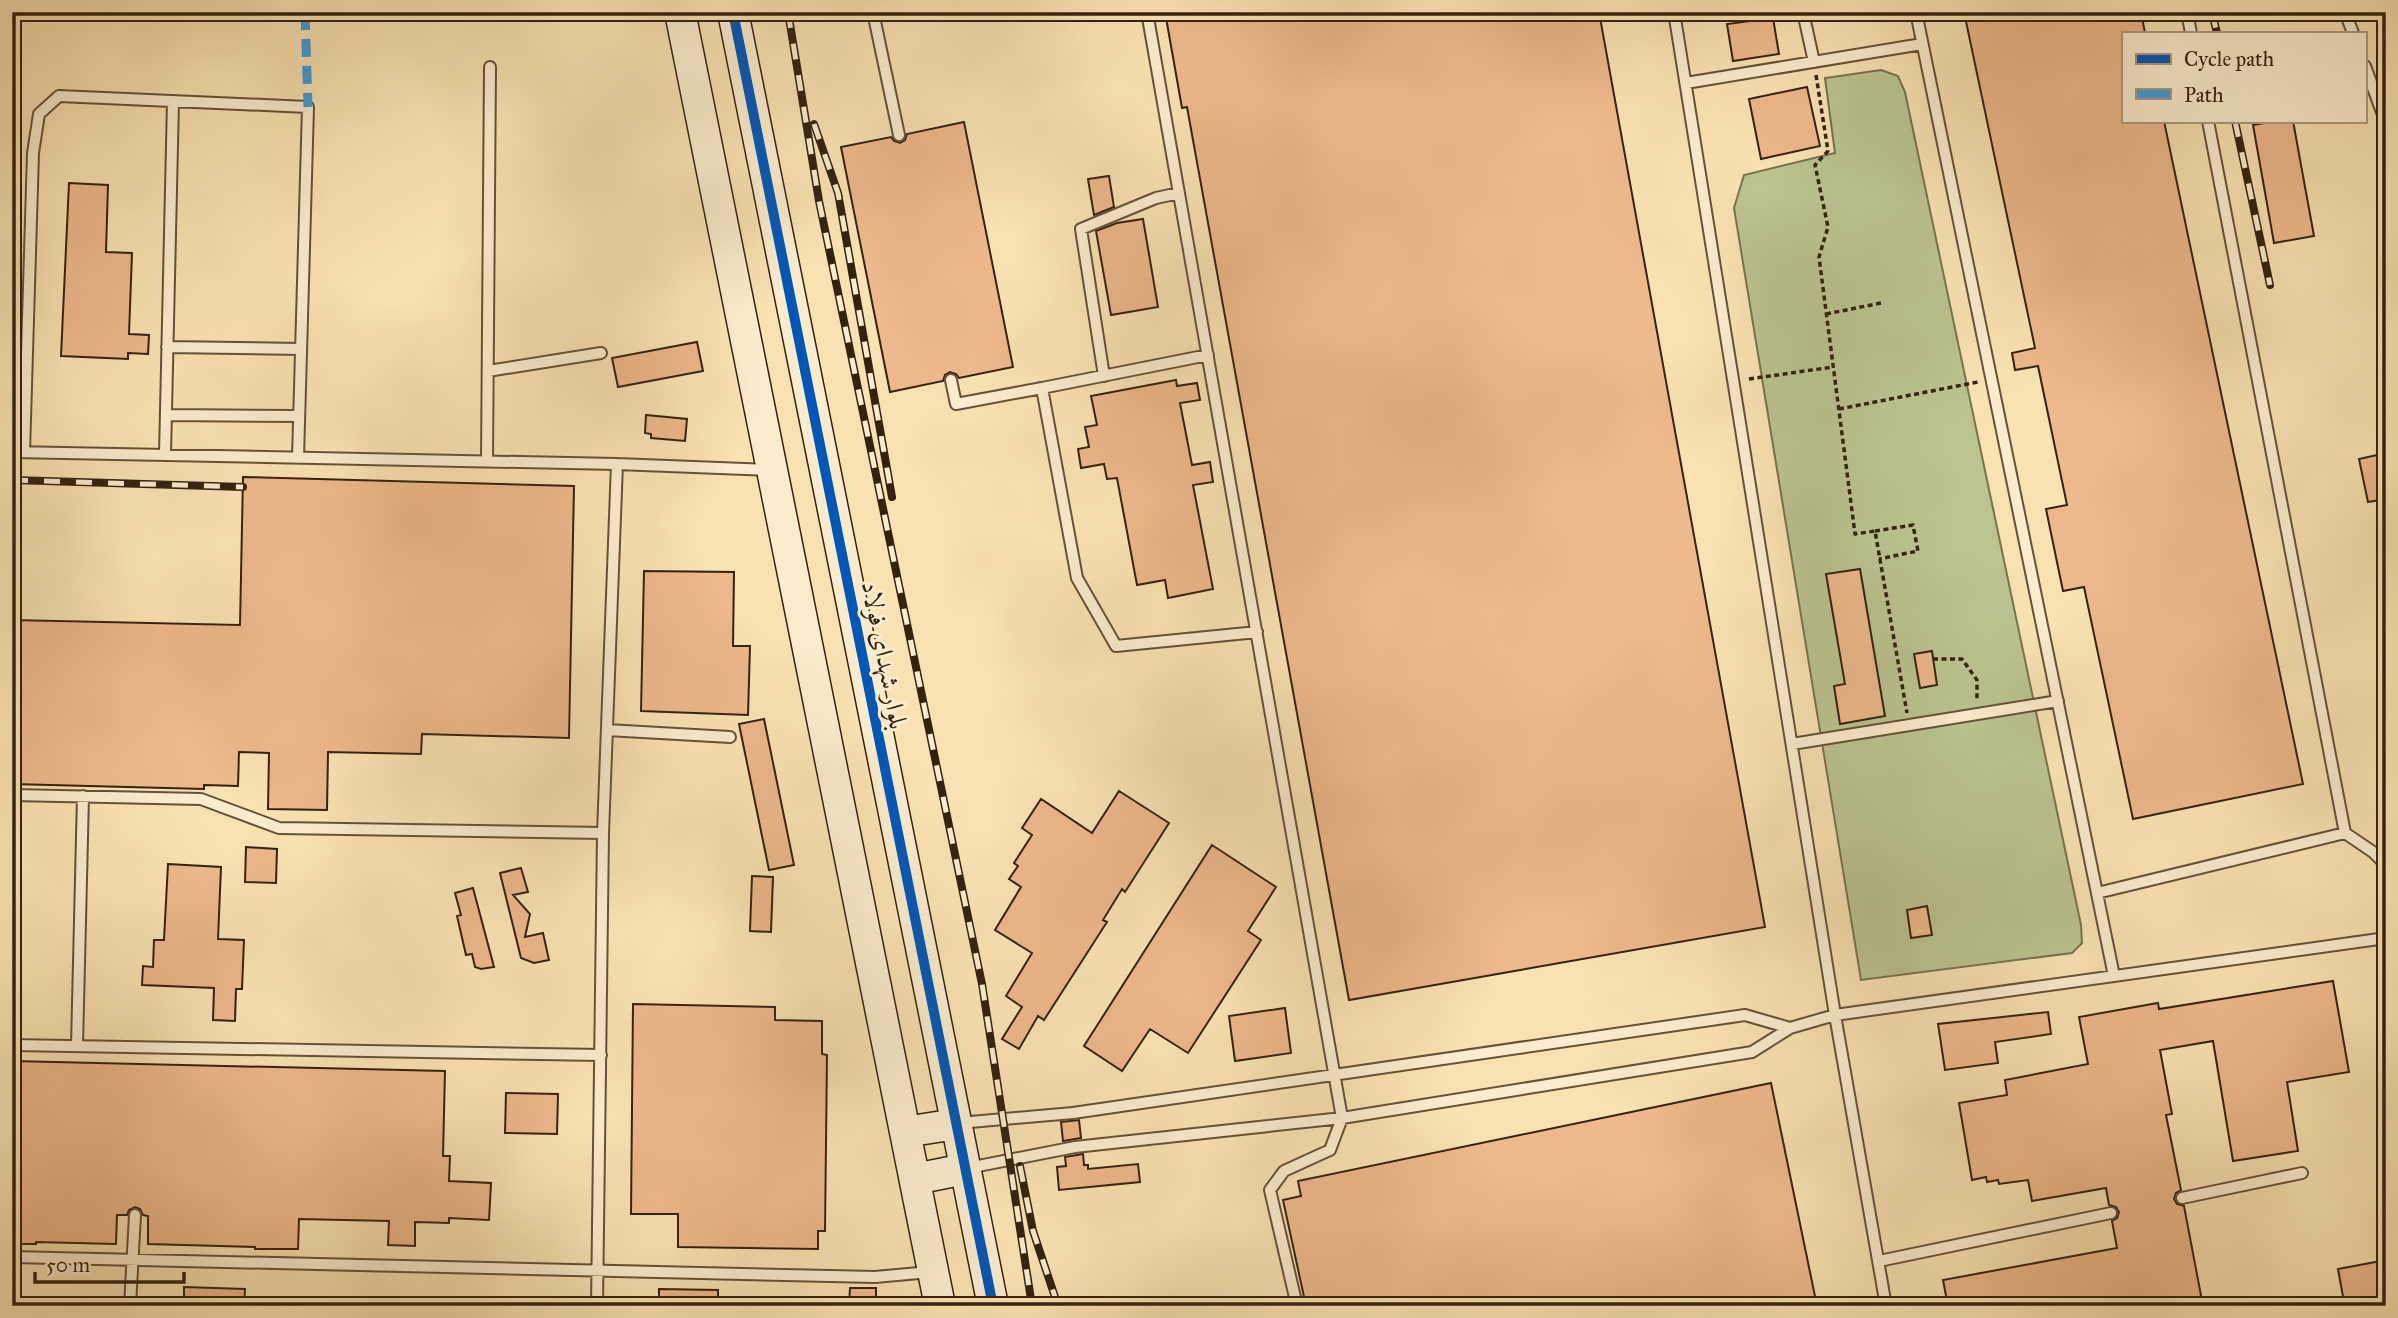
<svg xmlns="http://www.w3.org/2000/svg" width="2398" height="1318" font-family="'IM FELL Great Primer',Amiri,serif">
	<style>
		.green { fill: #bac48f; stroke: #77734f; stroke-width: 2 }
		.building { fill: #edb88b; stroke: #34220f; stroke-width: 2 }
		.lines { fill: none; stroke-linecap: round; stroke-linejoin: round }
		.lane-casing { stroke: #655238; stroke-width: 14 }
		.secondary-casing { stroke: #34220f; stroke-width: 33 }
		.path { stroke: #34220f; stroke-width: 3.5; stroke-dasharray: 5 3.5; stroke-linecap: butt }
		.lane { stroke: #fbeccd; stroke-width: 10 }
		.secondary { stroke: #fbeccd; stroke-width: 30 }
		.rail-casing { stroke: #34220f; stroke-width: 8 }
		.rail { stroke: #fbeccd; stroke-width: 5; stroke-dasharray: 16; stroke-linecap: butt }
		.quiet { stroke: #3e9cde; stroke-width: 9; stroke-dasharray: 18 9; stroke-linecap: butt }
		.cycleway-casing { stroke: #fbeccd; stroke-width: 15 }
		.cycleway { stroke: #0057b8; stroke-width: 10 }
		.labels { text-anchor: middle; stroke-width: 6; stroke-linejoin: round; paint-order: stroke }
		.street-label { font-size: 26px; fill: #34220f; stroke: #fbeccd }
	</style>
	<rect width="100%" height="100%" fill="#f9e2b2"/>
	<filter id="stains"><feTurbulence type="fractalNoise" baseFrequency=".00286" numOctaves="4"/><feColorMatrix values="0 0 0 0 .2 0 0 0 0 .09 0 0 0 0 .02 0 0 0 .5 -.17"/></filter>
	<radialGradient id="worn" r=".72"><stop offset=".6" stop-color="#630" stop-opacity="0"/><stop offset="1" stop-color="#630" stop-opacity=".3"/></radialGradient>
	<!-- green -->
	<path class="green" d="M1881,70L1898,76L1905,92L2081,925L2082,943L2072,953L1861,980L1734,208L1744,175L1835,153L1825,78Z"/>
	<!-- building -->
	<path class="building" d="M1165,12H1599L1765,927L1349,1000L1187,107L1182,108Z
		M1964,12H2042L2043,17L2064,12H2141L2145,33H2123V121H2164L2303,784L2133,819L2084,587L2063,591L2046,509L2067,505L2038,366L2015,370L2012,353L2035,348Z
		M1773,18L1779,54L1733,61L1727,24Z
		M1807,87L1820,146L1761,159L1749,99Z
		M2275,121H2293L2314,236L2274,243L2253,125Z
		M964,122L1013,367L959,378L956,374L950,372L945,375L943,381L890,392L841,147L891,137L894,141L900,143L905,140L907,134Z
		M1109,176L1114,207L1094,215L1088,179Z
		M69,183L108,185L106,252L132,253L129,334L149,335L148,354L128,353V359L61,356Z
		M1143,219L1158,307L1111,315L1096,231L1117,223Z
		M697,342L703,371L618,387L612,358Z
		M1176,380L1177,386L1197,383L1200,400L1180,403L1192,465L1210,462L1213,482L1193,485L1213,589L1168,598L1165,580L1137,585L1117,478L1107,479L1104,464L1081,468L1078,449L1089,447L1085,427L1097,425L1091,396Z
		M646,415L687,419L685,441L651,438V434L645,433Z
		M2386,453V499L2368,502L2359,459Z
		M243,477L574,486L569,738L422,734L421,754L328,752L327,810L268,809L269,753L239,752L238,786L204,785V789L12,784V620L240,625Z
		M1860,569L1885,716L1840,724L1834,686L1845,684L1826,574Z
		M644,571L734,572L733,646H750L748,715L641,711Z
		M1932,651L1937,685L1920,688L1914,654Z
		M764,719L794,865L769,870L739,724Z
		M1119,791L1169,823L1125,892L1122,889L1103,920L1107,922L1044,1020L1038,1016L1019,1049L1002,1039L1022,1007L1006,996L1032,953L995,930L1021,887L1009,879L1018,866L1014,863L1032,835L1022,828L1041,799L1092,833Z
		M1212,845L1276,887L1248,931L1261,940L1188,1053L1150,1029L1122,1071L1084,1046Z
		M246,847L277,849L276,883L245,882Z
		M168,864L221,867L218,939L244,940L242,989H236L235,1021L213,1020L214,988L142,985L143,966L153,967L154,940H164Z
		M521,868L528,892L513,895L530,914L525,937L543,933L549,960L534,963L521,958L500,873Z
		M752,876L773,877L771,932L750,931Z
		M473,888L494,967L481,969L475,967L472,954L466,955L457,916L461,915L455,893Z
		M1927,906L1932,935L1911,938L1907,910Z
		M2333,981L2349,1072L2287,1082L2298,1151L2233,1161L2213,1041L2160,1050L2172,1114L2166,1115L2181,1190L2176,1193L2174,1199L2177,1204L2184,1206L2203,1306H1948L1943,1280L2117,1248L2112,1221L2117,1218L2119,1212L2116,1207L2109,1205L2106,1188L2032,1201L2028,1180L1999,1184L1998,1180L1987,1182L1986,1177L1972,1180L1959,1103L2007,1095L2005,1080L2088,1064L2079,1017L2158,1003L2159,1009Z
		M633,1004L775,1007V1020L822,1021V1054L827,1055L825,1231H818V1249L678,1247V1214H631Z
		M1285,1008L1291,1053L1235,1061L1229,1016Z
		M2048,1012L2051,1034L1995,1042L1998,1063L1945,1070L1938,1024Z
		M12,1061L445,1071L443,1156H450L449,1181L491,1183L489,1220L449,1218V1223L415,1222V1246L388,1245L389,1221L299,1219L298,1249H255V1247L148,1244V1216L143,1215L140,1209L135,1207L129,1210L127,1215H117L116,1244L36,1242V1244H12Z
		M1771,1083L1817,1306H1306L1283,1200L1301,1196L1298,1181Z
		M506,1093L558,1094L557,1134L505,1133Z
		M1079,1120L1081,1138L1063,1141L1061,1122Z
		M1083,1154L1084,1165H1088V1169L1138,1164L1140,1182L1059,1190L1057,1167L1066,1166L1065,1157Z
		M2386,1260V1306H2369L2367,1297L2344,1302L2338,1269Z
		M184,1287L245,1289L244,1306H184Z
		M850,1288H876V1306H849Z
		M659,1289L718,1290V1306H659Z"/>
	<g class="lines">
		<defs>
			<path id="lane" d="M873,12L899,135
				M1147,12L1342,1118L1330,1150L1284,1171L1270,1190L1297,1306
				M1674,12L1835,1015L1790,1028
				M1803,12L1814,62
				M1916,12L2114,976
				M2187,12L2191,33
				M2345,12L2353,33
				M2365,66L2386,123
				M1686,83L1922,44
				M2208,121L2345,833L2373,852L2386,865
				M167,347L301,349
				M1208,355L1042,388L1077,578L1116,646L1257,632
				M488,371L601,353
				M1104,376L1081,229L1156,198L1179,193
				M951,380L956,404L1042,388
				M166,415L299,416
				M12,452L617,464L769,470
				M24,452L33,153L39,114L59,96L308,107L298,458
				M165,455L173,101
				M487,461L490,67
				M607,730L730,737
				M1792,744L2058,701
				M12,795L201,799L279,828L603,833
				M2097,893L2345,833
				M12,1045L601,1055
				M77,1046L83,796
				M959,1123L1073,1113L1745,1015L1790,1028L1752,1052L1342,1118L1075,1147L968,1168
				M2182,1198L2302,1173
				M12,1257L875,1277L930,1272
				M1879,1261L2111,1213
				M130,1306L135,1215
				M597,1306L603,833L617,464
				M1886,1306L1835,1015L2386,938"/>
			<path id="secondary" d="M680,12L940,1306
				M733,12L993,1306
				M905,1132L956,1124
				M915,1179L965,1169"/>
		</defs>
		<!-- lane casing -->
		<use href="#lane" class="lane-casing"/>
		<!-- secondary casing -->
		<use href="#secondary" class="secondary-casing"/>
		<!-- path -->
		<path class="path" d="M1816,75L1828,151L1815,165L1828,227L1819,257L1855,534L1875,531L1907,713
			M1826,314L1881,303
			M1749,379L1833,367
			M1839,409L1978,382
			M1875,531L1913,525L1918,551L1879,559
			M1933,659H1962L1977,680V701"/>
		<!-- lane -->
		<use href="#lane" class="lane"/>
		<!-- secondary -->
		<use href="#secondary" class="secondary"/>
		<defs>
			<path id="rail" d="M788,12L819,201L982,984L1032,1306
				M2212,12L2217,33
				M2235,121L2270,285
				M814,124L838,193L892,497
				M12,480L243,487
				M1020,1166L1033,1231L1058,1306"/>
		</defs>
		<!-- rail casing -->
		<use href="#rail" class="rail-casing"/>
		<!-- rail -->
		<use href="#rail" class="rail"/>
		<!-- quiet -->
		<path class="quiet" d="M305,12L308,107"/>
		<defs>
			<path id="cycleway" d="M733,12L993,1306"/>
		</defs>
		<!-- cycleway casing -->
		<use href="#cycleway" class="cycleway-casing"/>
		<!-- cycleway -->
		<use href="#cycleway" class="cycleway"/>
	</g>
	<g class="labels">
		<!-- street labels -->
		<g class="street-label">
			<text transform="translate(885 655) rotate(79)" y="9">بلوار شهدای فولاد</text>
		</g>
	</g>
	<!-- margin -->
	<rect width="2398" height="1318" fill="none" stroke="#f9e2b2" stroke-width="42"/>
	<rect x="14" y="14" width="2370" height="1290" fill="none" stroke="#34220f" stroke-width="3.5"/>
	<rect x="21" y="21" width="2356" height="1276" fill="none" stroke="#34220f" stroke-width="2"/>
	<!-- legend -->
	<rect x="2122" y="32" width="245" height="91" fill="#fbeccd" stroke="#ab9b81" stroke-width="2"/>
	<rect x="2136" y="54" width="35" height="10" fill="#0057b8" stroke="#ab9b81" stroke-width="2"/>
	<text x="2184" y="66" font-size="21" fill="#34220f">Cycle path</text>
	<rect x="2136" y="89" width="35" height="10" fill="#3e9cde" stroke="#ab9b81" stroke-width="2"/>
	<text x="2184" y="102" font-size="21" fill="#34220f">Path</text>
	<!-- scale -->
	<path d="M35 1272v10h149v-10" fill="none" stroke="#34220f" stroke-width="3.5"/>
	<text x="46" y="1272" font-size="21" fill="#34220f" stroke="#fbeccd" stroke-width="5" paint-order="stroke">50 m</text>
	<rect width="100%" height="100%" filter="url(#stains)"/>
	<rect width="100%" height="100%" fill="url(#worn)"/>
</svg>
